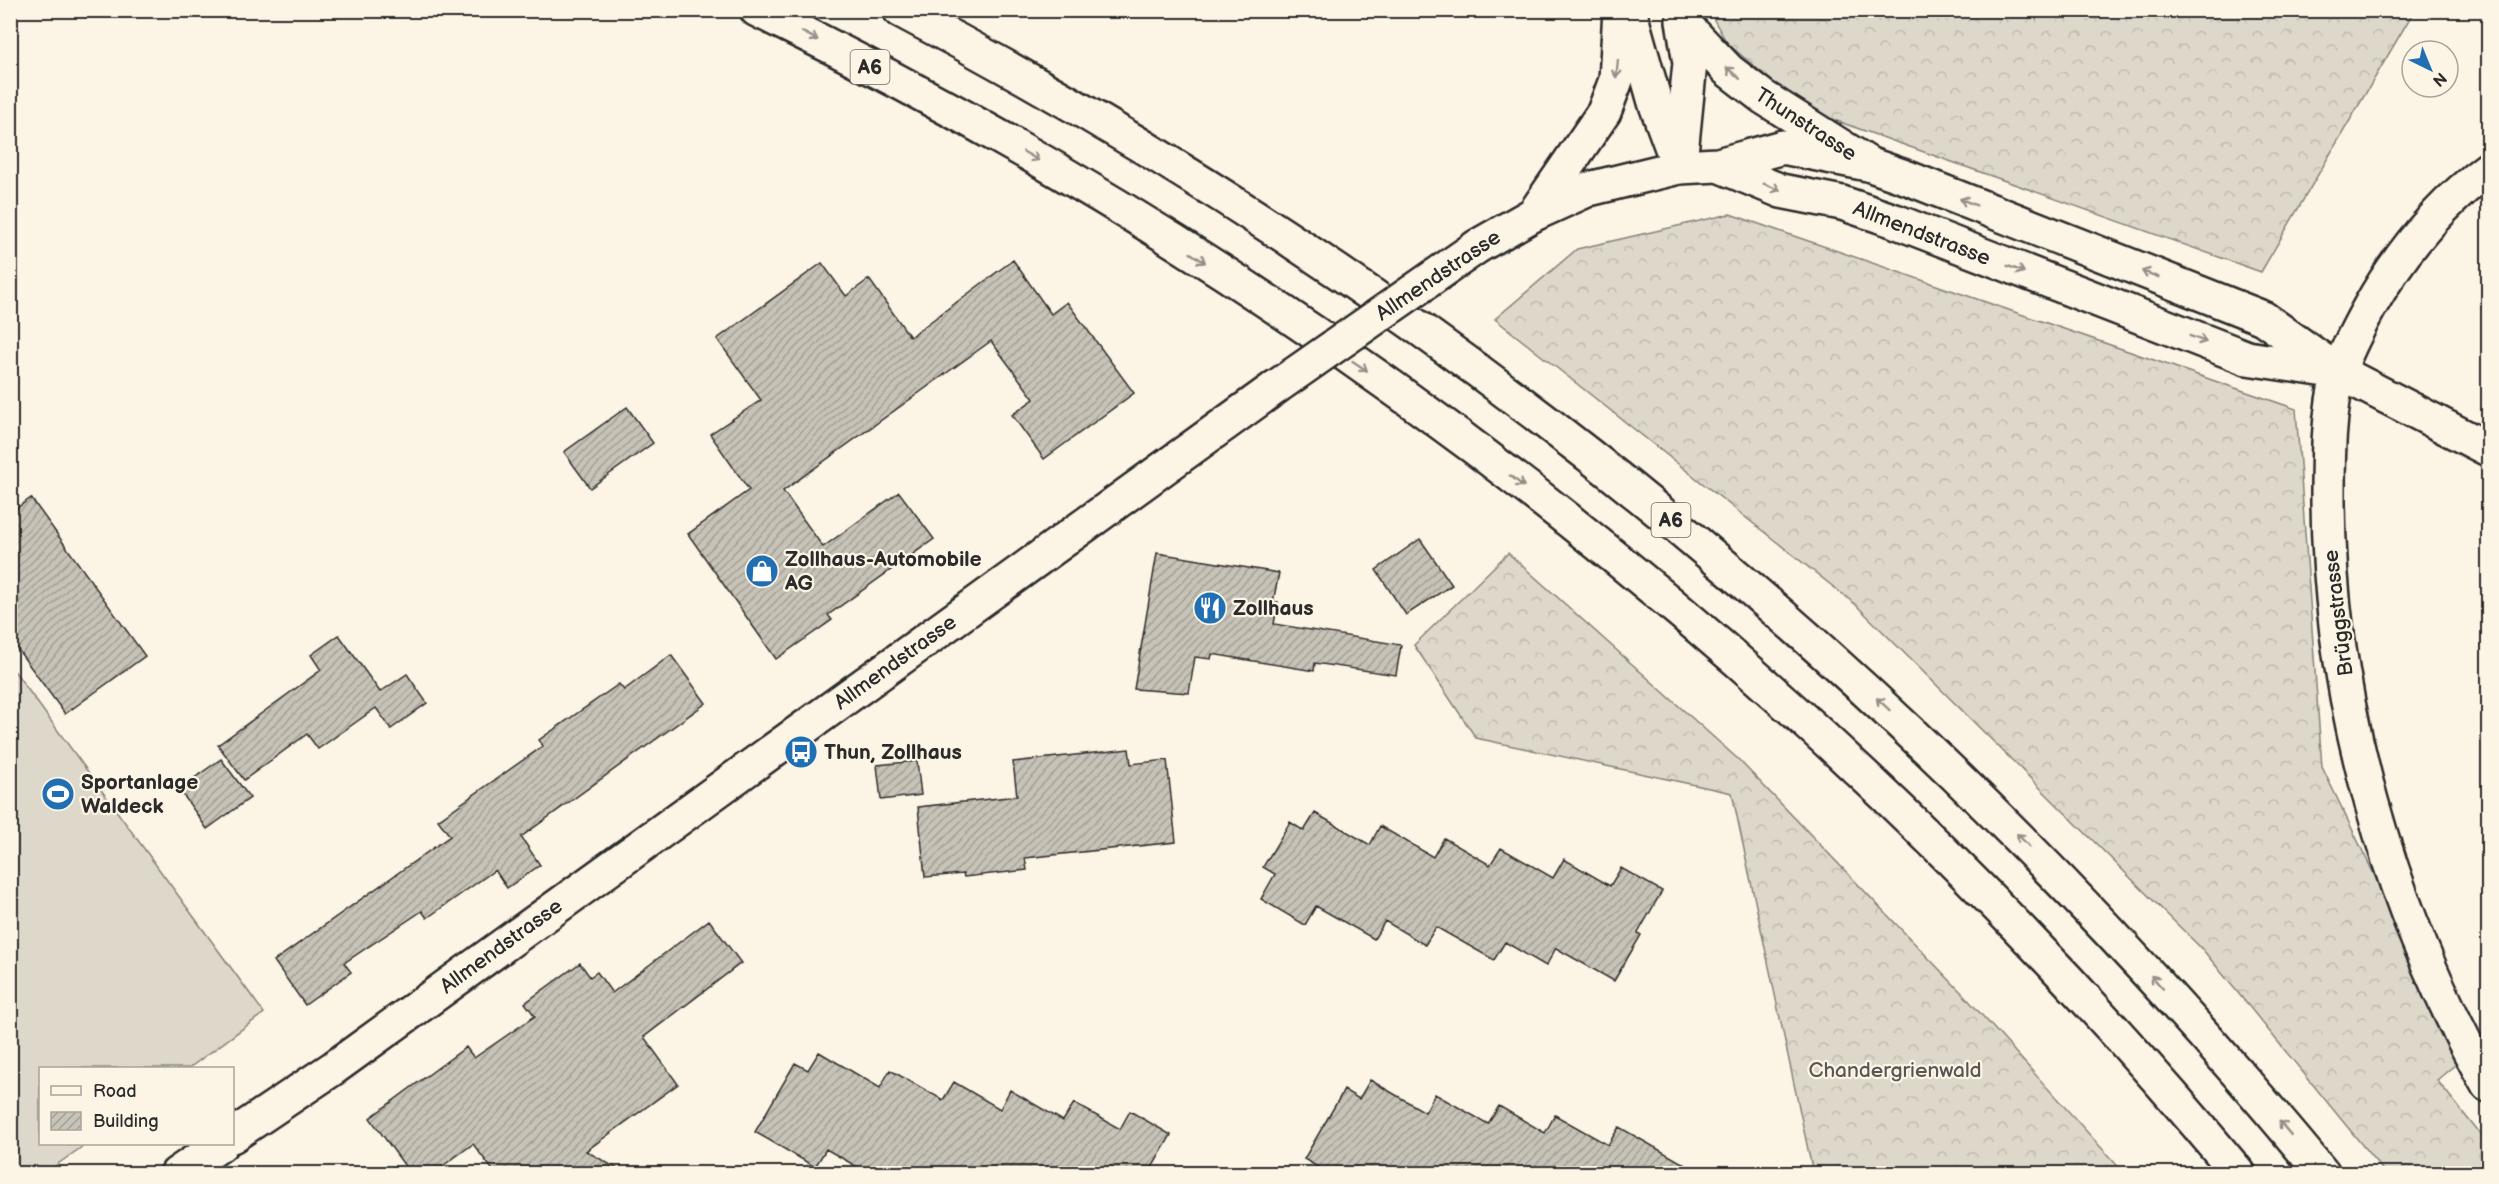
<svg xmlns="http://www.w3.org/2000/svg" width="2499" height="1184" font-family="'Balsamiq Sans',sans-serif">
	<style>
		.forest { fill: url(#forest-crowns); stroke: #84827a; stroke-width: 1.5 }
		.garden { fill: #ded8ca; stroke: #84827a; stroke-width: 1.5 }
		.building { fill: url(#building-hatch); stroke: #2b2b2b; stroke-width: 1.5 }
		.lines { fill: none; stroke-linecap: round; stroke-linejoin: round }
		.minor-casing { stroke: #2b2b2b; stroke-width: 38 }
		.major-casing { stroke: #2b2b2b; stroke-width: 38 }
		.highway-casing { stroke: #2b2b2b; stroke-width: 38 }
		.minor { stroke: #fcf5e5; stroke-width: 33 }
		.major { stroke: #fcf5e5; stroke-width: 33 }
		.highway { stroke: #fcf5e5; stroke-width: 33 }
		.major-bridge-casing { stroke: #2b2b2b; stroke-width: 38; stroke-linecap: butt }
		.major-bridge { stroke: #fcf5e5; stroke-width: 33 }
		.oneway { stroke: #949088 }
		.labels { text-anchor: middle; stroke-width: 4.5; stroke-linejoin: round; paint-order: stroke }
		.shield { fill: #fcf5e5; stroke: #6a6863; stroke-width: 1.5 }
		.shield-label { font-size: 20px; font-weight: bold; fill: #2b2b2b }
		.street-label { font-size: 21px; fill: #2b2b2b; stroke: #fcf5e5 }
		.poi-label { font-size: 21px; font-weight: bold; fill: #2b2b2b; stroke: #fcf5e5; text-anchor: start }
		.park-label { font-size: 21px; fill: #585653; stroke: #fcf5e5 }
	</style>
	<defs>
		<pattern id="forest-crowns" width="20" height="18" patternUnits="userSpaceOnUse" patternTransform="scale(1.5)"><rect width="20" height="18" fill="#ded8ca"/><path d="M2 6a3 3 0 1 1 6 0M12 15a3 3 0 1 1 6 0" fill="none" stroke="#bfbaae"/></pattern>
		<pattern id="building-hatch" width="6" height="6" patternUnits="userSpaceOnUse" patternTransform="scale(1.5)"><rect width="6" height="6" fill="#c8c3b7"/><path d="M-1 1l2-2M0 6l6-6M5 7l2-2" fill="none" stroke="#a39f95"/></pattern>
	</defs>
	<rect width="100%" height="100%" fill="#fcf5e5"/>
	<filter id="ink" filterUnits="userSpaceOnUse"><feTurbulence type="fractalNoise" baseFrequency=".0167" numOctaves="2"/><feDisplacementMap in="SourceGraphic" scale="12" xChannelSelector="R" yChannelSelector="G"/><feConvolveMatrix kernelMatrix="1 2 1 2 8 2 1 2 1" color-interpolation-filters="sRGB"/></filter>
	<g filter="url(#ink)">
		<!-- forest -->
		<path class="forest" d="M1709,11H2414L2261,272L1806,110L1727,43Z
			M1730,214L2296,409L2322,767L2463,1058L2437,1080L2488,1144V1173H2385L2203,950L1855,604L1495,319L1577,249Z
			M1508,553L1739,760L1962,993L2124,1173H1813L1732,793L1476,738L1414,645Z"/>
		<!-- garden -->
		<path class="garden" d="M10,665L264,1013L189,1068H40V1144H86L45,1173H11Z"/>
		<!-- building -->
		<path class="building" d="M1013,260L1051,314L1067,302L1134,393L1044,459L1012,415L1034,399L991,341L783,491L823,547L899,492L934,539L828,615L832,620L776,659L688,534L749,490L710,434L761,400L717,339L822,263L846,296L869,279L910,337Z
			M627,407L653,443L590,488L564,452Z
			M31,498L145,656L65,714L10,639V513Z
			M1420,539L1452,585L1406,615L1376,570Z
			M1157,553L1279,573L1273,602H1278L1274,624L1401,645L1396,675L1315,663L1314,671L1212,654L1211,659L1195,657L1189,693L1134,689Z
			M339,635L380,692L407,674L427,703L391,729L376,708L318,749L307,734L244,780L218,745L321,670L311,655Z
			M671,655L706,703L521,837L540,865L507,888L495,870L427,918L422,911L344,963L351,972L305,1005L274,961L450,836L438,820L543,746L539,740L619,684L624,690Z
			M1129,749L1131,764L1167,760L1176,842L1025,858L1027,870L964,877L963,874L925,877L918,807L1017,796L1013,762Z
			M221,759L250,798L207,829L179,789Z
			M917,761L921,795L881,800L877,765Z
			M1315,813L1370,845L1380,826L1433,857L1444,838L1490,865L1501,848L1553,878L1564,859L1610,886L1621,868L1662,891L1638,933L1641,935L1614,981L1556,948L1546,966L1505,942L1494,960L1436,927L1425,945L1385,921L1374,939L1316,906L1305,925L1261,899L1275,874L1263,867L1290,822L1304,831Z
			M709,920L741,963L644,1037L678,1084L586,1151L625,1173H495L473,1144L433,1173H410L370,1118L466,1047L474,1058L535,1016L525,1003L580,963L590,977L597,972L612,993Z
			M819,1052L880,1088L890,1070L943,1100L954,1082L1000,1109L1010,1090L1063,1121L1074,1103L1120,1129L1130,1111L1171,1135L1149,1173H868L826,1149L815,1167L755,1132L795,1063L808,1070Z
			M1370,1080L1425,1112L1435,1094L1488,1124L1499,1106L1545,1133L1555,1115L1608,1145L1619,1127L1700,1173H1328L1304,1159L1344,1090L1359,1099Z"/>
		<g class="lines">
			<defs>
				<path id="minor" d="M1629,10L1655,102L1679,167
					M1685,25L1728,70L1763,97L1867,163
					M1680,163L1690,63L1683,21
					M2488,169C2437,207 2400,253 2369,308C2358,328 2346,350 2339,372C2328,412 2328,460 2328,501C2329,700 2390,912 2488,1085
					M1534,214L1604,112L1616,80L1620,10"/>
				<path id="major" d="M1718,165L1783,147L1868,164L1908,178L2263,318L2339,372L2488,449
					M1478,246L1534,214L1589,189L1679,167L1718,165L1781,191L1842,203L1895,221L2247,358L2339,372
					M232,1136L335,1067L1276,387
					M177,1174L221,1144"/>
				<path id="highway" d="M757,10C1326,285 1835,689 2239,1174
					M900,10C1451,297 1928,696 2323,1174"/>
			</defs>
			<!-- minor casing -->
			<use href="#minor" class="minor-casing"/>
			<!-- major casing -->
			<use href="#major" class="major-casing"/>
			<!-- highway casing -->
			<use href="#highway" class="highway-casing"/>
			<!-- minor -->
			<use href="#minor" class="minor"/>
			<!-- major -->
			<use href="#major" class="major"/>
			<!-- highway -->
			<use href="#highway" class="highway"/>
			<defs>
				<path id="major-bridge" d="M1276,387L1478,246"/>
			</defs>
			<!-- major-bridge casing -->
			<use href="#major-bridge" class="major-bridge-casing"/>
			<!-- major-bridge -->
			<use href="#major-bridge" class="major-bridge"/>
		</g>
		<!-- one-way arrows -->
		<defs><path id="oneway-shaft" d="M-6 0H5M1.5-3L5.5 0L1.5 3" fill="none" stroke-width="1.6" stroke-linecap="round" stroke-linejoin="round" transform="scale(1.5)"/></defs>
		<g class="oneway">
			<use href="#oneway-shaft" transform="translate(810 36) rotate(27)"/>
			<use href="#oneway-shaft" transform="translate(1617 69) rotate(96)"/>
			<use href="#oneway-shaft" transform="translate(1733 73) rotate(-140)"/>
			<use href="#oneway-shaft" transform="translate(1031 156) rotate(30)"/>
			<use href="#oneway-shaft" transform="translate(1772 187) rotate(22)"/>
			<use href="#oneway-shaft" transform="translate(1968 202) rotate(-158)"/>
			<use href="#oneway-shaft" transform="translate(1198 258) rotate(33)"/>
			<use href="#oneway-shaft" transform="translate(2016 269) rotate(21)"/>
			<use href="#oneway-shaft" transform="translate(2150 274) rotate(-159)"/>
			<use href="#oneway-shaft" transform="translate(2198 339) rotate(21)"/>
			<use href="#oneway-shaft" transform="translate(1360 366) rotate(34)"/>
			<use href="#oneway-shaft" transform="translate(1517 481) rotate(37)"/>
			<use href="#oneway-shaft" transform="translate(1883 704) rotate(-137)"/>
			<use href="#oneway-shaft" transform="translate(2023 840) rotate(-134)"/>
			<use href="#oneway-shaft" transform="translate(2157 982) rotate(-132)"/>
			<use href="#oneway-shaft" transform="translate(2285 1128) rotate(-130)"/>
		</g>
	</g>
	<!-- icons -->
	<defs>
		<symbol id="shop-disc" viewBox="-11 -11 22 22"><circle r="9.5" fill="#1f6fb2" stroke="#fcf5e5"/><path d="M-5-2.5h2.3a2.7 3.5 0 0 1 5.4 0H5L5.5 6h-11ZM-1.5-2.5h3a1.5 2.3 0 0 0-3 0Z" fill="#fff"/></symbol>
		<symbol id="restaurant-disc" viewBox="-11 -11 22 22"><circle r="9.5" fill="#1f6fb2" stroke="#fcf5e5"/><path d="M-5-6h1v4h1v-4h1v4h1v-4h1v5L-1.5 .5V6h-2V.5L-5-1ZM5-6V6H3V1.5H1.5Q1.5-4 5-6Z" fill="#fff"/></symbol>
		<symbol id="bus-disc" viewBox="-11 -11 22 22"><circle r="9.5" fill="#1f6fb2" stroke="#fcf5e5"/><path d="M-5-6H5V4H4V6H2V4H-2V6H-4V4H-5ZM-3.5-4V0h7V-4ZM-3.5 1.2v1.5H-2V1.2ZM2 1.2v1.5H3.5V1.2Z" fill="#fff"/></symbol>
		<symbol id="stadium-disc" viewBox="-11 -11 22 22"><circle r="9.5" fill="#1f6fb2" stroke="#fcf5e5"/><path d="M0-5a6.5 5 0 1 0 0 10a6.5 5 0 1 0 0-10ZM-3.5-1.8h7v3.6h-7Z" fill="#fff"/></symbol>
	</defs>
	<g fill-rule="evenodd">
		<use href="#shop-disc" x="743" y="552" width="38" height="38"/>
		<use href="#restaurant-disc" x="1191" y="589" width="38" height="38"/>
		<use href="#bus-disc" x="782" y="733" width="38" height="38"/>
		<use href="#stadium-disc" x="39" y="775" width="38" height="38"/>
	</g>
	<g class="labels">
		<!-- shield labels -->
		<g class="shield">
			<rect x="850.5" y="50" width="39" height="34" rx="4.5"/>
			<rect x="1651.5" y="503" width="39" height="34" rx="4.5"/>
		</g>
		<g class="shield-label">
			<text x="870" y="74">A6</text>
			<text x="1671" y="527">A6</text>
		</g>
		<!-- street labels -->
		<g class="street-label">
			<text transform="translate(1806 124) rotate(33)" y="7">Thunstrasse</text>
			<text transform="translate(1922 233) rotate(21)" y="7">Allmendstrasse</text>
			<text transform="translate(1438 275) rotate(-34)" y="7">Allmendstrasse</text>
			<text transform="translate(2338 613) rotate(-97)" y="7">Brüggstrasse</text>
			<text transform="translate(895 662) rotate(-36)" y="7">Allmendstrasse</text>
			<text transform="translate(501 946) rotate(-36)" y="7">Allmendstrasse</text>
		</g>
		<!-- poi labels -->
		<g class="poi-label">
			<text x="785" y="566">Zollhaus-Automobile<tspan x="785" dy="24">AG</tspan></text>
			<text x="1233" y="615">Zollhaus</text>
			<text x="824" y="759">Thun, Zollhaus</text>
			<text x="81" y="789">Sportanlage<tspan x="81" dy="24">Waldeck</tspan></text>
		</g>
		<!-- park labels -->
		<g class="park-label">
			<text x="1895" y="1077">Chandergrienwald</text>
		</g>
	</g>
	<!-- margin -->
	<rect width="2499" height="1184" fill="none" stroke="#fcf5e5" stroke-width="36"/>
	<rect x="18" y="18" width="2463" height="1148" fill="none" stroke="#2b2b2b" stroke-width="2" filter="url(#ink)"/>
	<!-- legend -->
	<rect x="39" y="1067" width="195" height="78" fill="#fcf5e5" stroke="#a8a49b" stroke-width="1.5"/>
	<rect x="51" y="1086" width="30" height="9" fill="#fcf5e5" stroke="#a8a49b" stroke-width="1.5"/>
	<text x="93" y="1097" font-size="18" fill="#2b2b2b">Road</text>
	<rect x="51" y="1112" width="30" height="18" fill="url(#building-hatch)" stroke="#a8a49b" stroke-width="1.5"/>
	<text x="93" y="1127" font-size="18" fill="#2b2b2b">Building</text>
	<!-- north arrow -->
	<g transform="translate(2430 69) rotate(137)"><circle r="28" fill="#fcf5e5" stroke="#a8a49b" stroke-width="1.5"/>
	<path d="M0-4.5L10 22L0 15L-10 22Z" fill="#1f6fb2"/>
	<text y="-9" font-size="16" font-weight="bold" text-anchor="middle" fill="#2b2b2b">N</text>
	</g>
</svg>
